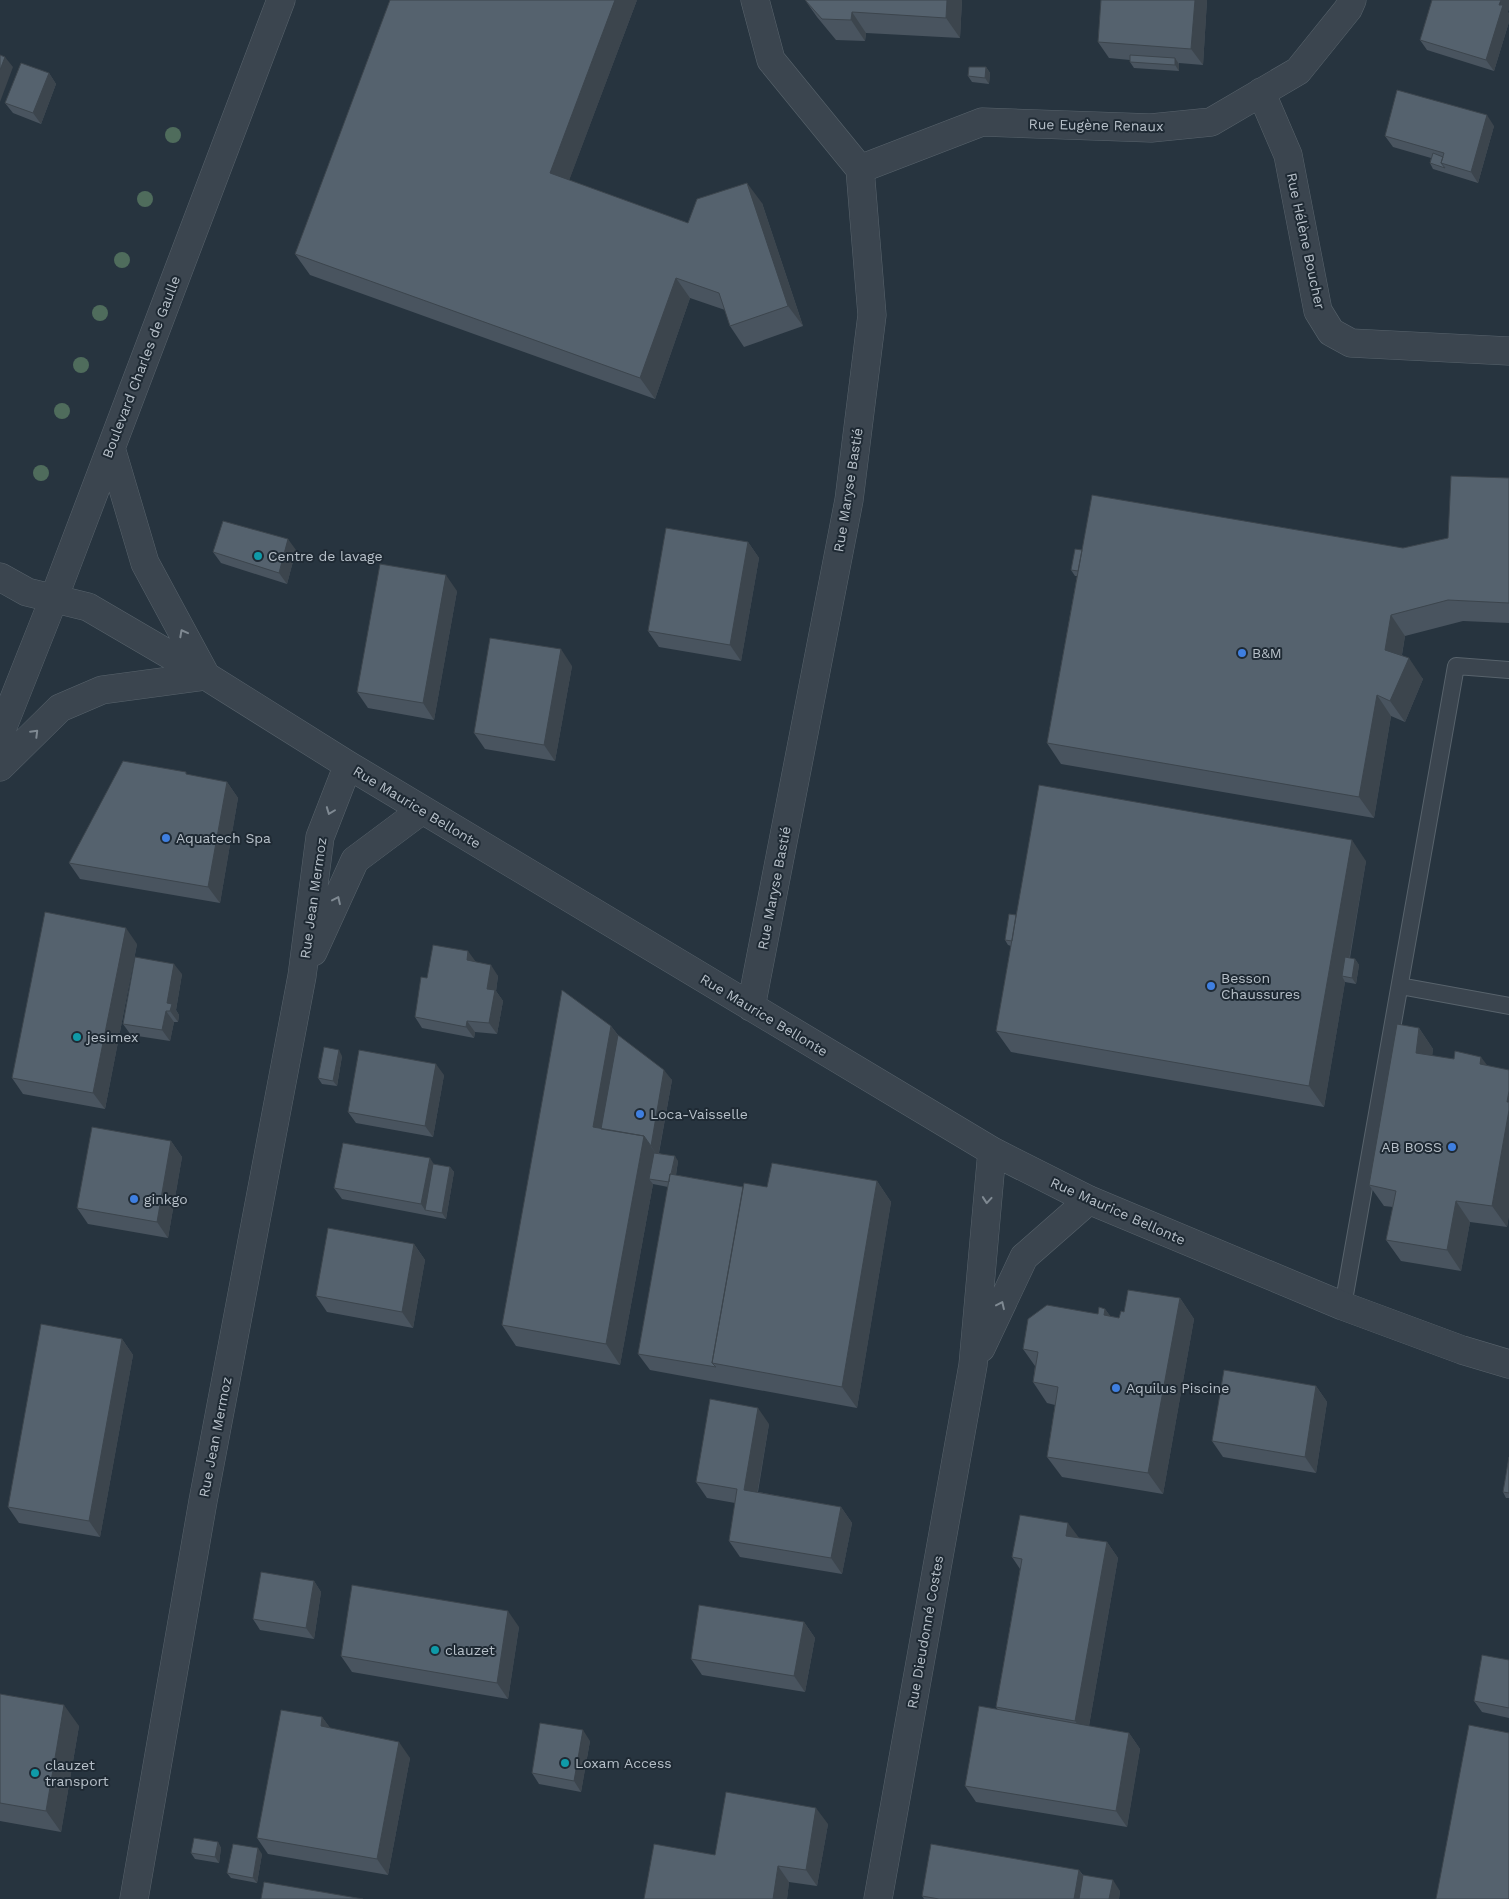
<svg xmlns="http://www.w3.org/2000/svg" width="1509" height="1899" font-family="'Work Sans',sans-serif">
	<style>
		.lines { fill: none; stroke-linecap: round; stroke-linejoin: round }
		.lane-casing { stroke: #58636c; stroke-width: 18 }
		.street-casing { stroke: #58636c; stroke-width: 29 }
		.lane { stroke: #3b454f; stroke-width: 16 }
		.street { stroke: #3b454f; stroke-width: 28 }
		.tree { fill: #4f6c5c }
		.wall { fill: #49545f }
		.shaded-wall { fill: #3c454d }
		.building { fill: #55626e; stroke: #3c454d }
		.oneway { stroke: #7f8992 }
		.culture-dot { fill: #0f9aa8; stroke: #1f2a34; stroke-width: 2 }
		.shop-dot { fill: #3f7fe0; stroke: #1f2a34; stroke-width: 2 }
		.labels { text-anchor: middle; stroke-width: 4; stroke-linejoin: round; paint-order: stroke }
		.street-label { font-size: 14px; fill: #b7c0c9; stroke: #1f2a34 }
		.poi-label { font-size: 14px; fill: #b7c0c9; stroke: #1f2a34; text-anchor: start }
	</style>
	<rect width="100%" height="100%" fill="#27343f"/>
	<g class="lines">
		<defs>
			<path id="lane" d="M1400,986L1509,1006
				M1343,1306L1456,666L1509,670"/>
			<path id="street" d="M1261,92L1288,155L1318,311L1331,332L1351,343L1509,351
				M860,169L982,122L1151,128L1211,122L1298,71L1348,9L1352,0
				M0,577L27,592L88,607L206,676L348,765L992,1151L1089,1200L1343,1306L1462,1350L1509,1364
				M0,734L54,598L281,0
				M0,767L60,708L102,690L206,676L145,563L111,448
				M313,952L355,860L422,810
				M751,1007L849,500L872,315L860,169L771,60L755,0
				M981,1348L1024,1257L1089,1200
				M134,1899L203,1501L302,976L320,837L348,765
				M878,1899L973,1365L992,1151"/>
		</defs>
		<!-- lane casing -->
		<use href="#lane" class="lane-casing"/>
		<!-- street casing -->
		<use href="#street" class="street-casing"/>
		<!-- lane -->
		<use href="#lane" class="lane"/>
		<!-- street -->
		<use href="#street" class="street"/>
	</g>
	<!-- trees -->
	<g class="tree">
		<circle cx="173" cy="135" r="8"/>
		<circle cx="145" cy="199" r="8"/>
		<circle cx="122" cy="260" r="8"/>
		<circle cx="100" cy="313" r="8"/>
		<circle cx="81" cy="365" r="8"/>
		<circle cx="62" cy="411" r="8"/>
		<circle cx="41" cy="473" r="8"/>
	</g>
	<!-- wall -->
	<path class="wall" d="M637,0L569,180L688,223L762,203L803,326L744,347L730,326L725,310L690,298L655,399L310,275L295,254Z
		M805,0H962L960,38L866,33L865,41L836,40L817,17Z
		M1101,0H1207L1203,65L1179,63V71L1134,68L1130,62V60L1109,58L1098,42Z
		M1509,0V8L1508,12L1509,14V22L1494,71L1427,50L1420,40Z
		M986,67L990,73L989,84L972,82L968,76Z
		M49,73L56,84L41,124L13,113L5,103Z
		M1494,126L1478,183L1433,169L1430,163L1431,158L1393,147L1385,136Z
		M1509,478V623L1463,621L1405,636L1402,655L1423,679L1405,722L1391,716L1374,818L1061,764L1047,743L1077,576H1075L1071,570L1082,550L1403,548L1448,538Z
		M748,542L759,558L741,661L659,647L648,631Z
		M296,550L287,584L221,563L213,552Z
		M457,591L434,720L368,708L357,692Z
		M572,666L555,761L485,749L474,733Z
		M188,775L227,782L238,798L220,903L80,879L69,863Z
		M1366,861L1350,958L1355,959L1359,965L1356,984L1345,982L1324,1107L1011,1052L996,1031L1011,946L1008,945L1005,940L1016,915Z
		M137,944L105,1109L23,1094L12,1078Z
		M476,962L498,976L496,991L503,1001L497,1034L475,1032L474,1038L422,1028L415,1017L427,978Z
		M182,974L176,1010L179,1015L178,1022H174L170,1041L131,1035L123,1024Z
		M611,1026L618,1035L672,1080L659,1153L678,1161L676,1175L743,1187H767L877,1181L891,1202L857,1408L650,1370L638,1354L668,1187L653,1184L620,1365L516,1346L502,1325Z
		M1419,1028L1433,1049L1432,1056L1509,1070V1215L1507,1227L1470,1222L1461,1271L1401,1261L1386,1240L1393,1207L1384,1206L1369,1185Z
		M342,1056L337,1086L322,1084L318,1078Z
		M444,1075L433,1137L356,1123L348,1112Z
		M171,1141L182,1157L168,1238L88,1224L77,1208Z
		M433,1164L450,1167L454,1172L446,1219L342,1199L334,1188Z
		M414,1244L425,1260L413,1328L327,1312L316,1296Z
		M1180,1298L1194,1319L1163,1494L1062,1477L1047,1457L1055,1405L1047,1403L1033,1382L1035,1366L1023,1349L1098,1314L1105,1309L1110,1316L1119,1318L1124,1312Z
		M122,1339L133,1355L100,1537L19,1523L8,1507Z
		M1316,1386L1327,1402L1316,1473L1223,1457L1212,1441Z
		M769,1424L758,1492L841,1507L852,1523L842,1574L740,1557L729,1541L735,1503L707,1498L696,1482Z
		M1509,1457V1498H1506L1503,1492Z
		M1079,1538L1107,1542L1118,1558L1089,1726L1129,1733L1140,1749L1127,1827L976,1802L965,1786L998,1710L996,1707L1020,1569L1012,1557Z
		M314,1581L321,1592L314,1639L260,1630L253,1619Z
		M804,1622L815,1638L805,1692L702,1675L691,1659Z
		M519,1627L508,1699L352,1672L341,1656Z
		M1509,1660V1718L1482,1712L1474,1701Z
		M0,1694L79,1726L61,1832L0,1821Z
		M322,1717L330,1728L410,1758L388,1875L268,1854L257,1838Z
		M590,1741L581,1792L539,1784L532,1773Z
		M828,1824L817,1886L789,1882L787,1899H644L715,1855Z
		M218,1842L221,1848L219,1863L195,1859L191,1853Z
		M262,1854L257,1883L231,1878L227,1873Z
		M1079,1870L1083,1875L1120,1891L1119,1899H924L922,1896Z"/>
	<!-- shaded-wall -->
	<path class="shaded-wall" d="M615,0H637L564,194L550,173Z
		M947,0H962L960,38L946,18Z
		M1195,0H1207L1203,65L1191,49Z
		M1501,0H1509V8L1508,12L1509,14V22L1494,71L1486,60Z
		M852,12L866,33L865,41L851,20Z
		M5,57L13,67L0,102V70Z
		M1175,58L1179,64V71L1175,65Z
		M986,67L990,73L989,84L985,78Z
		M49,73L56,84L41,124L33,113Z
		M1487,115L1494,126L1478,183L1471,172Z
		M747,183L762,203L803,326L788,306Z
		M676,278L690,298L655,399L640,378Z
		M288,539L296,550L287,584L279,573Z
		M748,542L759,558L741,661L730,645Z
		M446,575L457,591L434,720L423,703Z
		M1391,615L1405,636L1399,671L1385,650Z
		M561,649L572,666L555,761L544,745Z
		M1409,658L1423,679L1405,722L1390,701Z
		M1377,695L1391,716L1374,818L1359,797Z
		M227,782L238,798L220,903L208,887Z
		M1352,840L1366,861L1346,977L1342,976L1345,982L1324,1107L1309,1086Z
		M126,928L137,944L105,1109L93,1093Z
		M468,951L476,962L467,960Z
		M1355,959L1359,965L1356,984L1352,978Z
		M174,964L182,974L176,1010L179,1015L178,1022L170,1011L167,1003Z
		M491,965L498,976L496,991L503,1001L497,1034L489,1023L487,989Z
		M166,1011L174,1022L170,1041L162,1030Z
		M467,1021L475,1032L474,1038L466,1027Z
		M611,1026L626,1046L609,1139L593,1127Z
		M1419,1028L1433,1049L1430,1074L1416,1053Z
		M339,1050L342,1056L337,1086L333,1081Z
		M1481,1057L1496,1077L1480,1064Z
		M436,1064L444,1075L433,1137L425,1126Z
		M664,1070L672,1080L658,1157L651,1146Z
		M1509,1091V1105L1507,1102Z
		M1509,1110V1215L1507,1227L1492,1206Z
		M644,1136L658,1157L649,1179L653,1184L620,1365L606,1344Z
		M171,1141L182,1157L168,1238L157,1222Z
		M675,1156L678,1161L674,1188L670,1182Z
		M430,1158L437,1169L425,1210L421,1204Z
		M450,1167L454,1172L446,1219L442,1213Z
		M877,1181L891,1202L857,1408L842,1387Z
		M1456,1201L1470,1222L1461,1271L1447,1250Z
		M414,1244L425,1260L413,1328L402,1312Z
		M1180,1298L1194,1319L1163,1494L1148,1473Z
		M1105,1309L1120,1329L1104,1315Z
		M122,1339L133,1355L100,1537L89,1521Z
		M1316,1386L1327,1402L1316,1473L1305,1457Z
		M758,1408L769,1424L755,1506L744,1490Z
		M841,1507L852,1523L842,1574L831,1558Z
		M1068,1523L1080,1539L1066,1536Z
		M1107,1542L1118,1558L1087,1737L1075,1721Z
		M314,1581L321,1592L314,1639L306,1628Z
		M508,1611L519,1627L508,1699L497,1683Z
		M804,1622L815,1638L805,1692L794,1676Z
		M64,1705L79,1726L61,1832L46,1811Z
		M322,1717L334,1733L321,1726Z
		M583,1730L590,1741L581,1792L574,1781Z
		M1129,1733L1140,1749L1127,1827L1116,1811Z
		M399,1742L410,1758L388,1875L377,1859Z
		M816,1808L828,1824L817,1886L806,1870Z
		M218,1842L221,1848L219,1863L215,1857Z
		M258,1848L262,1854L257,1883L253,1878Z
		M778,1866L789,1882L787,1899H773Z
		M1079,1870L1090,1886L1088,1899H1074Z
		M1113,1880L1120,1891L1119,1899H1109Z"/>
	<!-- building -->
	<path class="building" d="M390,0H615L550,173L688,223L697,199L747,183L788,306L730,326L719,293L676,278L640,378L295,254Z
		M805,0H947L946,18L852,12L851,20L822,19Z
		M1101,0H1195L1191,49L1098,42Z
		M1432,0H1501L1499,5H1503L1486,60L1420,40Z
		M0,55L5,57L0,70Z
		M1130,55L1175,58V65L1130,62Z
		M21,63L49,73L33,113L5,103Z
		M969,67H986L985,78L968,76Z
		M1397,90L1487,115L1471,172L1441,163L1444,153L1385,136Z
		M1433,153L1443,157L1441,163L1445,168L1430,163Z
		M1451,476L1509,478V603L1448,600L1391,615L1385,650L1409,658L1390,701L1377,695L1359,797L1047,743L1092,495L1403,548L1448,538Z
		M223,521L288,539L279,573L213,552Z
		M666,528L748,542L730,645L648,631Z
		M1075,549L1082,550L1078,571L1071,570Z
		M380,564L446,575L423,703L357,692Z
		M490,638L561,649L544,745L474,733Z
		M123,761L186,772V774L227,782L208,887L69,863Z
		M1039,785L1352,840L1309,1086L996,1031Z
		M45,912L126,928L93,1093L12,1078Z
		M1009,914L1016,915L1012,941L1005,940Z
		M433,945L468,951L467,960L491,965L487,989L495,990L489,1023L467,1021L466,1027L415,1017L421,977L427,978Z
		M135,957L174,964L167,1003L172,1004L170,1011H166L162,1030L123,1024Z
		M1345,957L1355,959L1352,978L1342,976Z
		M562,990L611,1026L593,1127L644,1136L606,1344L502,1325Z
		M1397,1024L1419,1028L1416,1053L1454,1059L1455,1051L1481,1057L1480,1064L1509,1070V1091L1507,1102H1509V1110L1492,1206L1456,1201L1447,1250L1386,1240L1396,1191L1369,1185Z
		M618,1035L664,1070L651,1146L644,1136L601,1129Z
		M324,1047L339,1050L333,1081L318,1078Z
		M359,1050L436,1064L425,1126L348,1112Z
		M92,1127L171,1141L157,1222L77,1208Z
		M343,1143L430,1158L421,1204L334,1188Z
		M654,1153L675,1156L671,1174H670L669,1182L649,1179Z
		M772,1163L877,1181L842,1387L712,1363L744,1183L767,1187Z
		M433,1164L450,1167L442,1213L425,1210Z
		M670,1174L743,1187L712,1363L716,1367L638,1354Z
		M328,1228L414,1244L402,1312L316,1296Z
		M1128,1290L1180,1298L1148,1473L1047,1457L1058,1387L1033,1382L1038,1352L1023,1349L1028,1319L1047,1305L1098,1314L1099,1307L1105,1309L1104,1315L1119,1318L1121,1311L1124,1312Z
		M41,1324L122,1339L89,1521L8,1507Z
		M1224,1370L1316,1386L1305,1457L1212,1441Z
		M710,1399L758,1408L744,1490L841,1507L831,1558L729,1541L737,1489L696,1482Z
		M1509,1457V1493L1503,1492Z
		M1020,1515L1068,1523L1066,1536L1107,1542L1075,1721L996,1707L1022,1559L1012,1557Z
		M261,1572L314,1581L306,1628L253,1619Z
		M352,1585L508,1611L497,1683L341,1656Z
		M699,1605L804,1622L794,1676L691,1659Z
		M1482,1655L1509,1660V1708L1474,1701Z
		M0,1694L64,1705L46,1811L0,1803Z
		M979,1706L1129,1733L1116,1811L965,1786Z
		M281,1710L322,1717L321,1726L399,1742L377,1859L257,1838Z
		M540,1723L583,1730L574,1781L532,1773Z
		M1469,1725L1509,1733V1899H1436Z
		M726,1792L816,1808L806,1870L778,1866L773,1899H644L654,1844L715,1855Z
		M194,1838L218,1842L215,1857L191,1853Z
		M233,1844L258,1848L253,1878L227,1873Z
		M931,1844L1079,1870L1074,1899H939L922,1896Z
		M1083,1875L1113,1880L1109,1899H1079Z
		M264,1882L363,1899H261Z"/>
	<!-- one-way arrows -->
	<defs><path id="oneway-chevron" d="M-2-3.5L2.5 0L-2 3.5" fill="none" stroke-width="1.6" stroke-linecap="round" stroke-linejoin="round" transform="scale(1.25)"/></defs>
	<g class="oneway">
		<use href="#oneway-chevron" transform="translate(183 633) rotate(-118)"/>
		<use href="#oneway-chevron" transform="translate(35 733) rotate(-45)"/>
		<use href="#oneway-chevron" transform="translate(330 811) rotate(111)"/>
		<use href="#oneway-chevron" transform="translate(337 900) rotate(-65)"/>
		<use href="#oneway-chevron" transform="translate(987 1200) rotate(95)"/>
		<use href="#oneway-chevron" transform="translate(1001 1305) rotate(-65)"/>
	</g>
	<!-- markers -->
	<g class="culture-dot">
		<circle cx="258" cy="556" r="5"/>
		<circle cx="77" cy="1037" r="5"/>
		<circle cx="435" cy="1650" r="5"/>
		<circle cx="565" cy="1763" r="5"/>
		<circle cx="35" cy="1773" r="5"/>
	</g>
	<g class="shop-dot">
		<circle cx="1242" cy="653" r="5"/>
		<circle cx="166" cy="838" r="5"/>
		<circle cx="1211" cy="986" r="5"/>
		<circle cx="640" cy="1114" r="5"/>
		<circle cx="1452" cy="1147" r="5"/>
		<circle cx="134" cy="1199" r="5"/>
		<circle cx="1116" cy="1388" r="5"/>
	</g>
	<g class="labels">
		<!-- street labels -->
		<g class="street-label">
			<text transform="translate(1096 125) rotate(1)" y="5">Rue Eugène Renaux</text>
			<text transform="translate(1306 241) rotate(78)" y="5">Rue Hélène Boucher</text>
			<text transform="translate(141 367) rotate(-69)" y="5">Boulevard Charles de Gaulle</text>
			<text transform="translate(848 490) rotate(-81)" y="5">Rue Maryse Bastié</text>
			<text transform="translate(417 807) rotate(31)" y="5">Rue Maurice Bellonte</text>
			<text transform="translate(774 888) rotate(-79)" y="5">Rue Maryse Bastié</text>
			<text transform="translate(313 898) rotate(-82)" y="5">Rue Jean Mermoz</text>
			<text transform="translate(764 1015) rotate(31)" y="5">Rue Maurice Bellonte</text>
			<text transform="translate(1118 1211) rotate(24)" y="5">Rue Maurice Bellonte</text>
			<text transform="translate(215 1437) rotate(-79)" y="5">Rue Jean Mermoz</text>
			<text transform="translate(925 1632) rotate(-80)" y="5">Rue Dieudonné Costes</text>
		</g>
		<!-- poi labels -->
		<g class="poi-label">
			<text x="268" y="561">Centre de lavage</text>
			<text x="1252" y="658">B&amp;M</text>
			<text x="176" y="843">Aquatech Spa</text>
			<text x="1221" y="983">Besson<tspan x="1221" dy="16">Chaussures</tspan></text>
			<text x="87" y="1042">jesimex</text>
			<text x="650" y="1119">Loca-Vaisselle</text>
			<text x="1442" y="1152" text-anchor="end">AB BOSS</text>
			<text x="144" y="1204">ginkgo</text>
			<text x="1126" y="1393">Aquilus Piscine</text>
			<text x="445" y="1655">clauzet</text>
			<text x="575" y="1768">Loxam Access</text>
			<text x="45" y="1770">clauzet<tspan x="45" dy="16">transport</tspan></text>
		</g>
	</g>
</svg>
